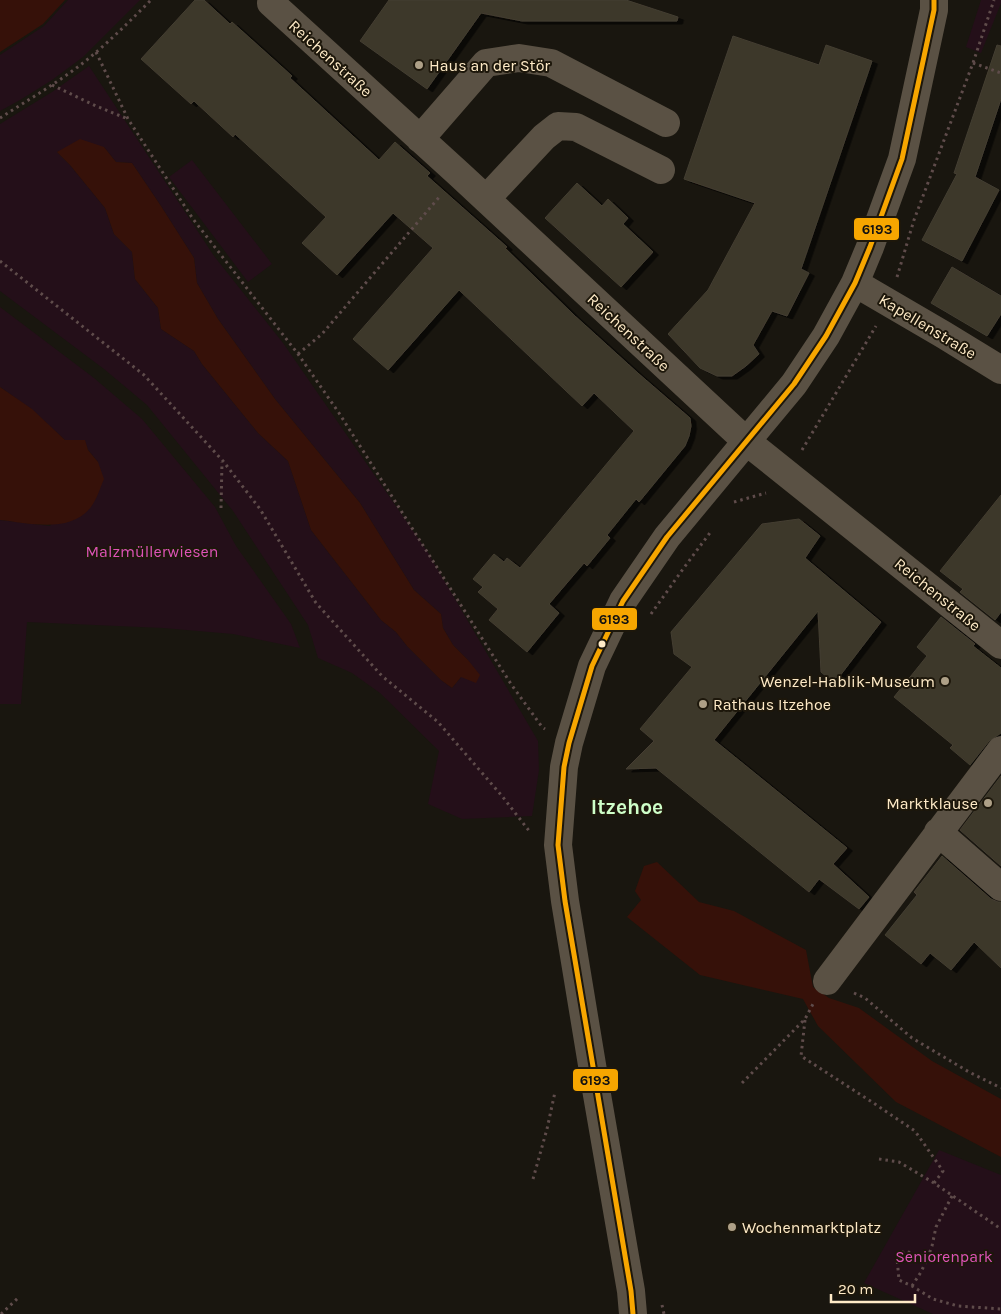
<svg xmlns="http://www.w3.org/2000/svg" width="1001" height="1314" font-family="Karla,sans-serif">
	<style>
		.green { fill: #240f19; fill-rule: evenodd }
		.water { fill: #361109 }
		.building { fill: #3c372b; stroke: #443e31; filter: url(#shadow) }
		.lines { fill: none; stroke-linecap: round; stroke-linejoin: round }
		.path { stroke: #5f4c4b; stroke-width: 3; stroke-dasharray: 2.5 4; stroke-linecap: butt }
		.minor { stroke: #5a5144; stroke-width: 28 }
		.bus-1-casing { stroke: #1d170b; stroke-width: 9 }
		.bus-1 { stroke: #f7a600; stroke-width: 5 }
		.poi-dot { fill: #aea087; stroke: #1d170b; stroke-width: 2 }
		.bus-dot { fill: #ffebc7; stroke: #1d170b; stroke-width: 2 }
		.labels { text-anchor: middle; stroke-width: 4; stroke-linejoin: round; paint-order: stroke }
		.street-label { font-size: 16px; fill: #ffebc7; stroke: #1d170b }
		.poi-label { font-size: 16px; fill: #ffebc7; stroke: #1d170b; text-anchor: start }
		.park-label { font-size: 16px; fill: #de53b7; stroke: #1d170b }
		.district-label { font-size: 21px; font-weight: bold; fill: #ceffc9; stroke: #1d170b }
		.line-badge { stroke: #1d170b; stroke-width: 2 }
		.pale-badge-label { font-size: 14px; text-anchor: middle; font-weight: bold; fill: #111 }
	</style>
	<defs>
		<filter id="shadow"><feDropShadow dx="5.5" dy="3" stdDeviation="0" flood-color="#0009"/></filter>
	</defs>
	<rect width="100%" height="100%" fill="#19160f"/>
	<!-- green -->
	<path class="green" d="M68,0H140L83,57L52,80L20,100L0,111V55L44,26Z
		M981,0H1001V3L981,53L966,47Z
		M89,66L214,256L283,343L427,551L469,623L538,741L539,770L532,816L462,819L428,804L439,751L380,693L352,673L318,658L308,625L233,511L147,405L104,369L0,291V124L52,92ZM104,147L116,162L132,163L161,206L194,258L197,283L218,319L275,399L360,503L414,590L441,614L443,628L453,645L468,660L461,677L452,688L441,680L407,646L396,632L381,620L311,530L288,461L258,433L202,364L194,351L161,329L158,308L135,279L132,252L114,234L105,208L70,165L57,152Z
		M192,160L272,264L248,282L169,177Z
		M0,307L94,378L142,419L215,507L236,546L291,624L300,648L233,634L163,628L27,622L21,704H0V520L50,526L98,462L88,450L84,440H65L32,410L0,387Z
		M939,1150L1001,1175V1314H933L864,1283Z"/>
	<!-- water -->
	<path class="water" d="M0,0H65L43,24L0,52Z
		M80,139L104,147L116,162L132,163L161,206L194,258L197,283L218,319L275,399L360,503L414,590L441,614L443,628L453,645L468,660L480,675L476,683L461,677L452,688L441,680L407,646L396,632L381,620L311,530L288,461L258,433L202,364L194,351L161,329L158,308L135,279L132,252L114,234L105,208L70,165L57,152Z
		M0,387L32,409L65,440H85L88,450L98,462L104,479C100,488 97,499 91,507C70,534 29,523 0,520Z
		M657,862L699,902L734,911L806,950L813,987L829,998L859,1008L932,1061L1001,1099V1157L896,1102L818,1026L803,999L700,975L627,917L641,900L635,891L644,866Z"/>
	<!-- building -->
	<path class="building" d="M195,0H204L230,24L232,22L292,76L290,78L379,160L395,142L430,173L427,176L507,247L505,248L575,316L639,374L690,418L691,426L689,436L685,446L639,502L636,499L607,535L610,538L587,566L584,563L549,604L559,613L527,652L489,620L498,609L478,592L483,587L473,579L494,554L504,562L507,558L520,568L634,431L594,393L582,406L459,290L388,370L353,339L433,248L393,213L337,275L302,243L326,217L235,134L233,137L194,101L191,104L141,59Z
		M389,0H626L678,17L677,21H522L481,13L427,89L360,41Z
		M733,36L819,65L826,45L872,61L801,269L809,273L787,316L772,311L753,345L759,354L746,366L732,376H717L700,368L668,334L708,290L755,203L684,179Z
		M997,45L1001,46V99L975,177L999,190L962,261L922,240L957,174L954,173Z
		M577,183L602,206L608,199L628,218L623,224L653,252L621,287L545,218Z
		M952,267L1001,296V314L987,336L931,303Z
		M1001,495V612L995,620L960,592L963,589L940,571Z
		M799,519L820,536L805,558L881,622L839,677L828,678L821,672L818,611L714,740L847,848L833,864L869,897L859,909L819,879L809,892L656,768L626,769L654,741L640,729L692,667L674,654L671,632L762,524Z
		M941,617L975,644L973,646L1001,668V733L989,741L970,765L950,748L953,745L894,697L927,656L917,647Z
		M1001,776V866L960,830Z
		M942,856L991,899L998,902H1001V968L974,942L951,970L930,953L921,964L885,935L917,895L914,892Z"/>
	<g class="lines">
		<!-- path -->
		<path class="path" d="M96,52L128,119L193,219L298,354L339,413L511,684L542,727L545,729
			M973,63L1001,73
			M52,85L96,106L128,119
			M0,118C28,100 57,83 83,63C107,44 129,22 151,0
			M0,261L144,375L223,461L260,509L316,603L382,676L438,722L502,796L530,832
			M897,277L914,220L973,63L994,0
			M298,354L322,334L441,195
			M802,450L876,326
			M734,502L766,493
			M221,508L222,462
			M651,614L683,569L712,530
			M854,993L865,998L912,1038L969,1072L1001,1088
			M805,1020L801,1056L875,1104L915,1131L943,1171L934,1183
			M742,1083L805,1019L813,1004
			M879,1159L899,1162L934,1183L1001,1229
			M533,1179L547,1129L555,1092
			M952,1196L936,1227L932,1246L928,1257L904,1251L897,1258L899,1280L912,1286L933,1299L958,1306L1001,1309
			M912,1286L921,1272L928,1257
			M662,1305L664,1314
			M1,1314L18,1298"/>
		<!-- minor -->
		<path class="minor" d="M271,3L459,174L746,441L1001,645
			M420,139L486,63L519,58L551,63L666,123
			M486,199L544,137L558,126L576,127L661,170
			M855,283L944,335L1001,370
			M938,832L1001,887
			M827,981L1001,750
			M633,1314L631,1291L596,1089L565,901L558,845L564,767L569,743L592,666L623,601L667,537L794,384L826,336L855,283L870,247L902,159L934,10V0"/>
		<defs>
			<path id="bus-1" d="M633,1314L631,1291L565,901L558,845L564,767L569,743L592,666L623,601L667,537L794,384L826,336L855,283L870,247L902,159L934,10V0"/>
		</defs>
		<!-- bus-1 casing -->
		<use href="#bus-1" class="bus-1-casing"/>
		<!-- bus-1 -->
		<use href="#bus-1" class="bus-1"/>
	</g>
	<!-- markers -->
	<g class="poi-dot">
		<circle cx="419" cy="65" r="5"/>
		<circle cx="945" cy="681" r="5"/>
		<circle cx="703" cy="704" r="5"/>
		<circle cx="988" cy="803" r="5"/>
		<circle cx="732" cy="1227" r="5"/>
	</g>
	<circle class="bus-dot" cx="602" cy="644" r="4.5"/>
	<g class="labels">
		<!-- street labels -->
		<g class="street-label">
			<text transform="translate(331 58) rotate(42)" y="6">Reichenstraße</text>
			<text transform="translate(928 326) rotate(31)" y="6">Kapellenstraße</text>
			<text transform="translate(629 332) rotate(43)" y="6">Reichenstraße</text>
			<text transform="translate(938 594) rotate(39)" y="6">Reichenstraße</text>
		</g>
		<!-- poi labels -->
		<g class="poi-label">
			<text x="429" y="71">Haus an der Stör</text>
			<text x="935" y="687" text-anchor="end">Wenzel-Hablik-Museum</text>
			<text x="713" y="710">Rathaus Itzehoe</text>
			<text x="978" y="809" text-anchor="end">Marktklause</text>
			<text x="742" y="1233">Wochenmarktplatz</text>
		</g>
		<!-- park labels -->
		<g class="park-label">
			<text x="152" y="557">Malzmüllerwiesen</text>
			<text x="944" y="1262">Seniorenpark</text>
		</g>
		<!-- district labels -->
		<g class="district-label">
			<text x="627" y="814">Itzehoe</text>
		</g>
	</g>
	<g class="line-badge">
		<rect x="853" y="217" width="47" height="24" rx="5" fill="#f7a600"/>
		<rect x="591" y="607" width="47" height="24" rx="5" fill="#f7a600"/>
		<rect x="572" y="1068" width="47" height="24" rx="5" fill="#f7a600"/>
	</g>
	<g class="pale-badge-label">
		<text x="877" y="234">6193</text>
		<text x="614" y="624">6193</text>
		<text x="595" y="1085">6193</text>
	</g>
	<!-- scale -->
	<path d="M831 1294v8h84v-8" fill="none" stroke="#ffebc7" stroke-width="2.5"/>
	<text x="838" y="1294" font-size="15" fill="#ffebc7" stroke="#1d170b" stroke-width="4" paint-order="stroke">20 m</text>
</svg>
